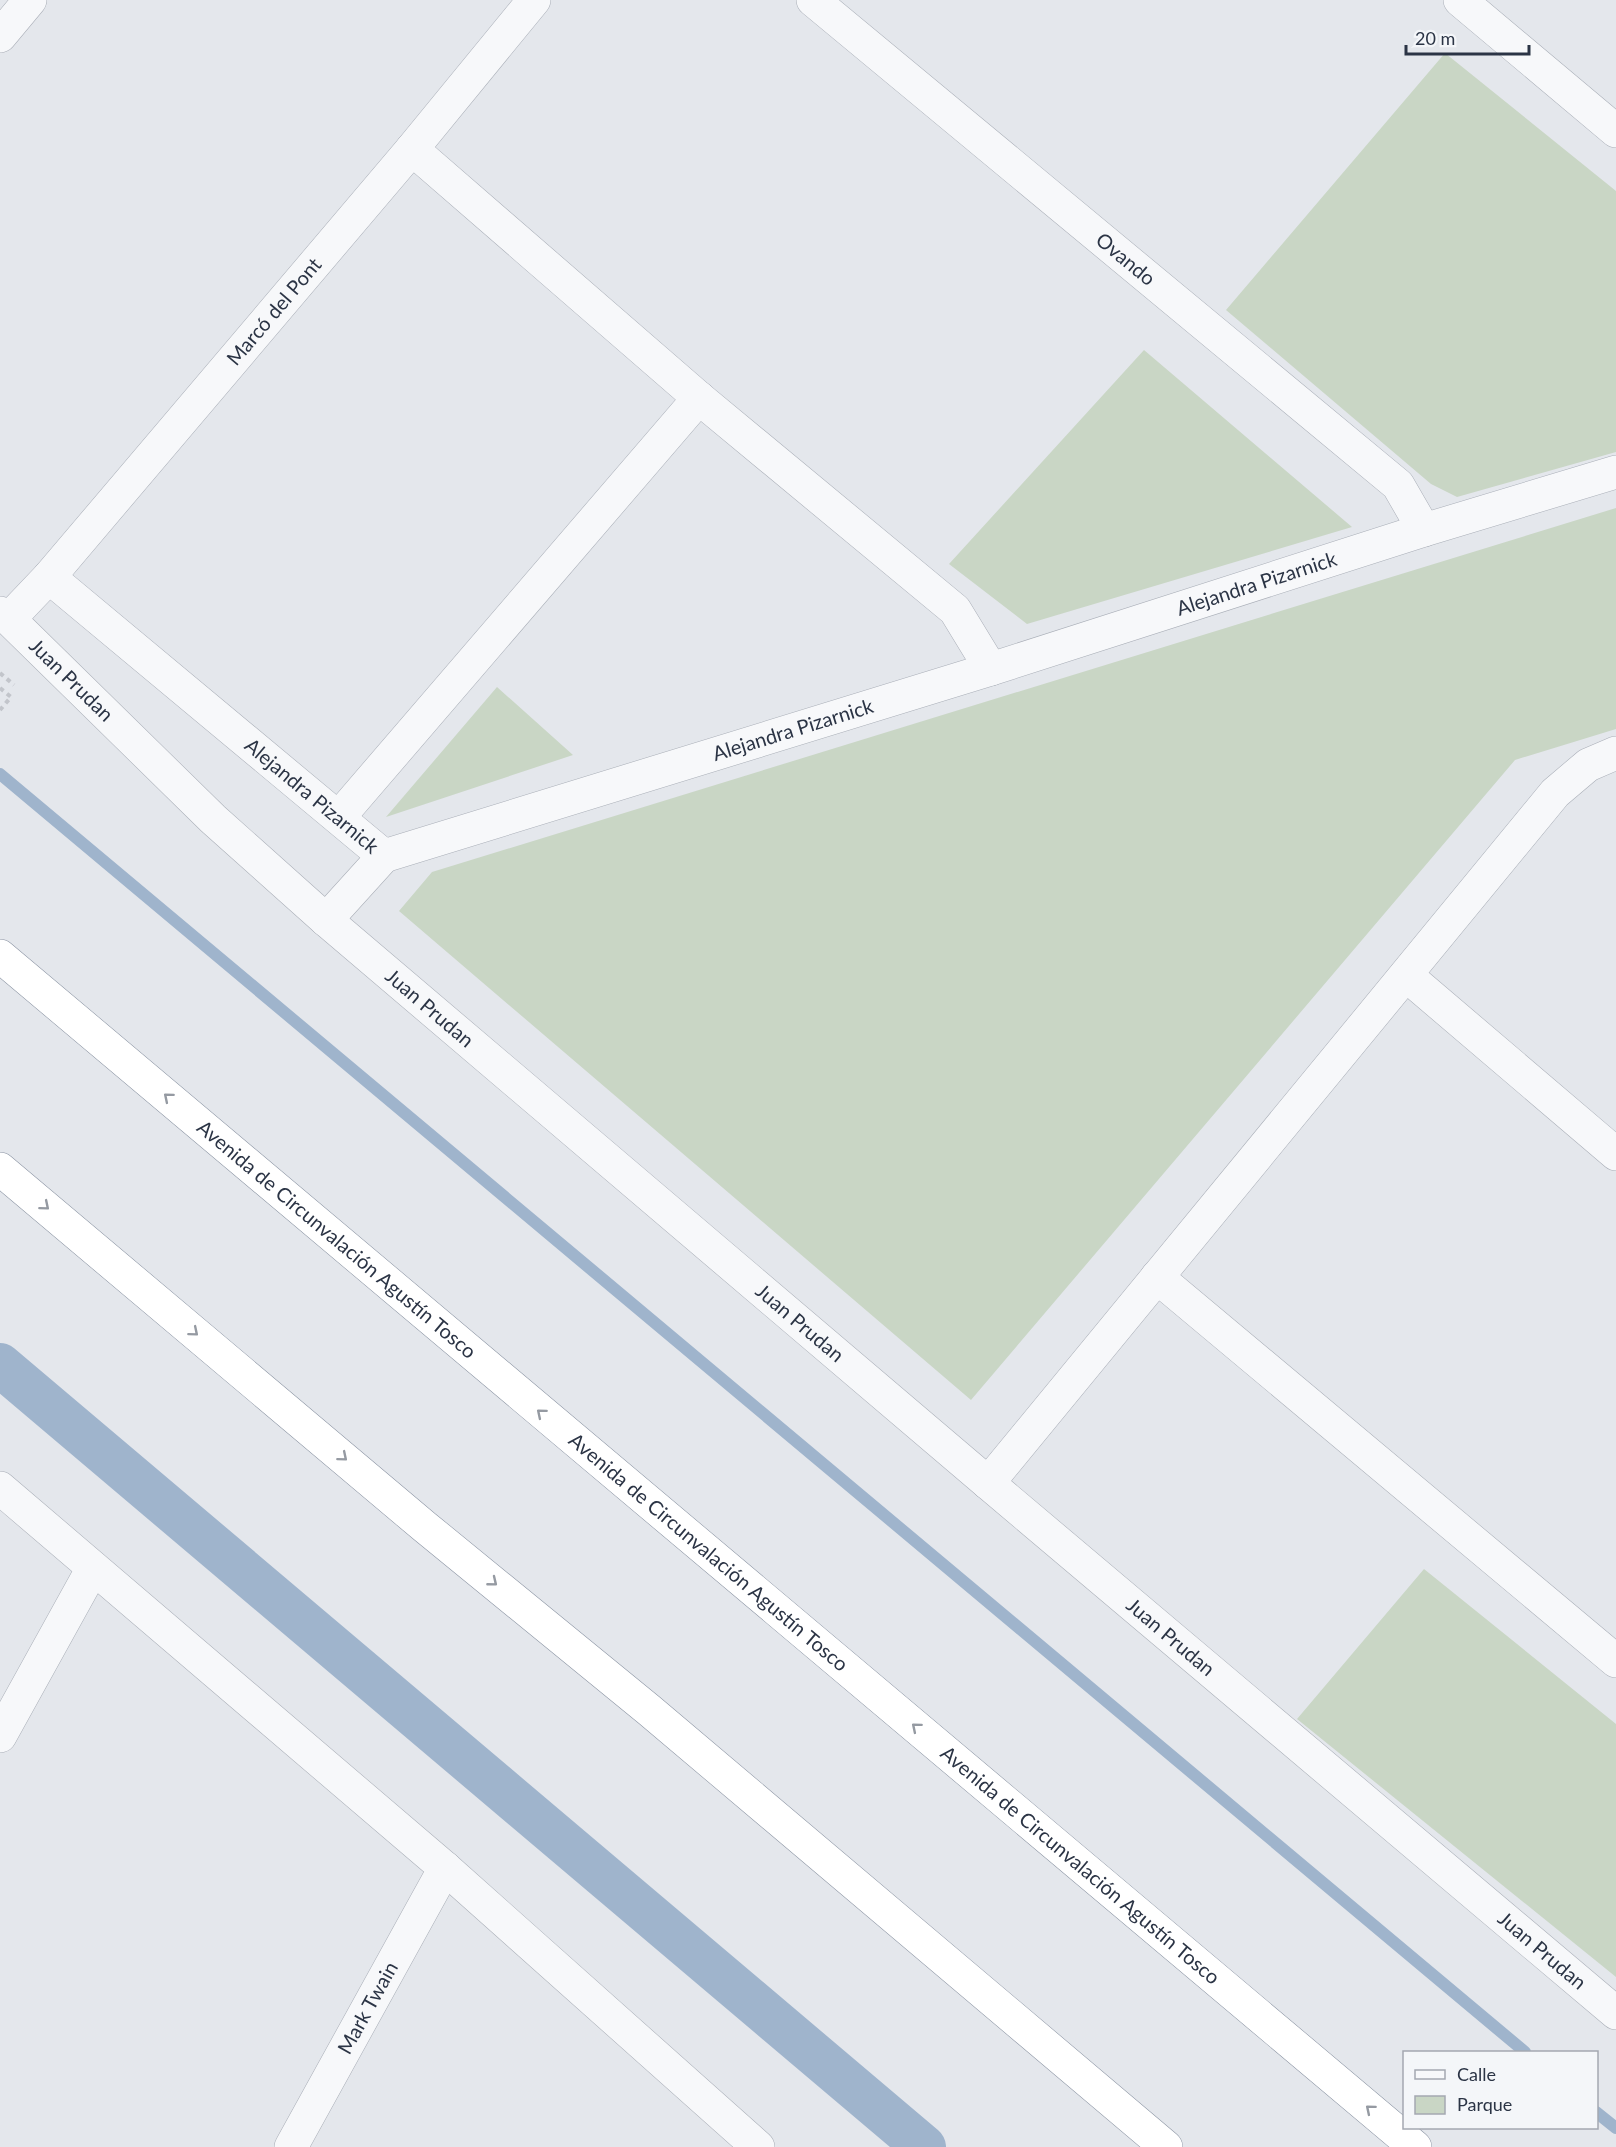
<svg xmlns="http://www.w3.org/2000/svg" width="1616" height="2147" font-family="Lato,sans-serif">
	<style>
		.green { fill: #c9d6c5 }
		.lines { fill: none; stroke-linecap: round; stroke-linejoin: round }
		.stream { stroke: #9fb4cc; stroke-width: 12 }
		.canal { stroke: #9fb4cc; stroke-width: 44 }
		.minor-casing { stroke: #a9aeb7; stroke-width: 34 }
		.motorway-casing { stroke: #8b94a3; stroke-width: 34 }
		.path { stroke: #c2c5cb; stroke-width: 4; stroke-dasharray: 4.5 4.5; stroke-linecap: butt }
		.minor { stroke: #f7f8fa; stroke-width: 33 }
		.motorway { stroke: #fff; stroke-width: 33 }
		.oneway { stroke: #959aa2 }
		.labels { text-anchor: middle; stroke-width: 5; stroke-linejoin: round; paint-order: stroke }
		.street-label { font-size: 20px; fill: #2b3445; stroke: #f4f6f9 }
	</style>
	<rect width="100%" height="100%" fill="#e4e7ec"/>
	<!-- green -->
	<path class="green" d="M1445,53L1616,191V452L1457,497L1431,484L1226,310Z
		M1144,350L1352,527L1027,624L949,564Z
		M1616,508V729L1515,760L971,1400L399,911L432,872Z
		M497,687L573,755L386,817Z
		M1424,1569L1616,1724V1977L1297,1719Z"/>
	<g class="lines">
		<!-- stream -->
		<path class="stream" d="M0,774L1525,2052
			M1596,2112L1616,2128"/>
		<!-- canal -->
		<path class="canal" d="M0,1365L924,2147"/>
		<defs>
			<g id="minor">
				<path id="s1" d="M813,0L1398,485L1424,530"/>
				<path d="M1460,0L1616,131"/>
				<path d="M0,36L30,0"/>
				<path d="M412,149L699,398L955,610L991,669"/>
				<path id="s2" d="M49,577L384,856"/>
				<path id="s3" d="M0,613L9,619L213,819L326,920L988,1483L1616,2013"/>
				<path id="s4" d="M9,619L49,577L412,149L534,0"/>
				<path d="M339,817L699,398"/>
				<path id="s5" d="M384,856L991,669L1424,530L1616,472"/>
				<path d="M326,920L384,856"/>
				<path d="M1406,975L1616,1154"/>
				<path d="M1157,1277L1616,1661"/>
				<path d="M988,1483L1555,793L1588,765L1616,753"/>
				<path d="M0,1488L445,1868L758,2147"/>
				<path d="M0,1736L93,1568"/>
				<path id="s6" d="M291,2147L445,1868"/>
			</g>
			<g id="motorway">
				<path id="s7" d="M0,956L1415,2147"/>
				<path d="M0,1169L425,1527L649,1710L1166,2147"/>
			</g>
		</defs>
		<!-- minor casing -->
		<use href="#minor" class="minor-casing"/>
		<!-- motorway casing -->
		<use href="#motorway" class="motorway-casing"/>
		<!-- path -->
		<path class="path" d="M0,673L14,685
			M0,688L11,697L0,710"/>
		<!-- minor -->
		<use href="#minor" class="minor"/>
		<!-- motorway -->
		<use href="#motorway" class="motorway"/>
	</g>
	<!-- one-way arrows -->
	<defs><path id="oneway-chevron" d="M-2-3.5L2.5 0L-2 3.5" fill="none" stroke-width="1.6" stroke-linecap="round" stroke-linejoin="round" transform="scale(1.5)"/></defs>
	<g class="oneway">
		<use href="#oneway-chevron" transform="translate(168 1097) rotate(-140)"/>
		<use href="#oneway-chevron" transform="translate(45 1206) rotate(40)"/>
		<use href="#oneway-chevron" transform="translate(194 1332) rotate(40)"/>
		<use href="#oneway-chevron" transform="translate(541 1413) rotate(-140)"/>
		<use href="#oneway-chevron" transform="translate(343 1457) rotate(40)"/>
		<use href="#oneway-chevron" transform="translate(493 1582) rotate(39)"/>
		<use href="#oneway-chevron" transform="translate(916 1727) rotate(-140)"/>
		<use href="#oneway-chevron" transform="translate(1370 2109) rotate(-140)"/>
	</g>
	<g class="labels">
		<!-- street labels -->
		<g class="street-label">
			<text dy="7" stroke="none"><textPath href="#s1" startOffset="406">Ovando</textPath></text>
			<text dy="7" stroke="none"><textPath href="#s4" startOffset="406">Marcó del Pont</textPath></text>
			<text dy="7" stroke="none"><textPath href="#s5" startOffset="914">Alejandra Pizarnick</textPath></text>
			<text dy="7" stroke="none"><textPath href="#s3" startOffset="98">Juan Prudan</textPath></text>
			<text dy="7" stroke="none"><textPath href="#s5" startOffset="428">Alejandra Pizarnick</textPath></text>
			<text dy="7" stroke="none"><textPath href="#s2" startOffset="342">Alejandra Pizarnick</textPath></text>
			<text dy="7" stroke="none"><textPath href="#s3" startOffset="584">Juan Prudan</textPath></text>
			<text dy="7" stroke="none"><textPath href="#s7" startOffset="440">Avenida de Circunvalación Agustín Tosco</textPath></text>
			<text dy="7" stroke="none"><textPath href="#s3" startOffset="1070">Juan Prudan</textPath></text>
			<text dy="7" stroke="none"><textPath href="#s7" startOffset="926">Avenida de Circunvalación Agustín Tosco</textPath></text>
			<text dy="7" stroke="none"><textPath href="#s3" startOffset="1556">Juan Prudan</textPath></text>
			<text dy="7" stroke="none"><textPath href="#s7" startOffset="1412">Avenida de Circunvalación Agustín Tosco</textPath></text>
			<text dy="7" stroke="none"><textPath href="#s3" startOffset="2042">Juan Prudan</textPath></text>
			<text dy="7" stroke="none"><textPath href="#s6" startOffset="159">Mark Twain</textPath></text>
		</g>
	</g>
	<!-- legend -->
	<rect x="1403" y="2051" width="195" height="78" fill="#f4f6f9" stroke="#a4a8b1" stroke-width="1.5"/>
	<rect x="1415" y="2070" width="30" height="9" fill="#f7f8fa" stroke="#a4a8b1" stroke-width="1.5"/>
	<text x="1457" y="2081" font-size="18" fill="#2b3445">Calle</text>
	<rect x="1415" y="2096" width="30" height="18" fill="#c9d6c5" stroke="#a4a8b1" stroke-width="1.5"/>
	<text x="1457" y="2111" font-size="18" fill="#2b3445">Parque</text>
	<!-- scale -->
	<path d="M1406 45v9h123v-9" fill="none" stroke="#2b3445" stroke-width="3"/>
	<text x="1415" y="45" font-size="18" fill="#2b3445" stroke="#f4f6f9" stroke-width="4.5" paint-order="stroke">20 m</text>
</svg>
